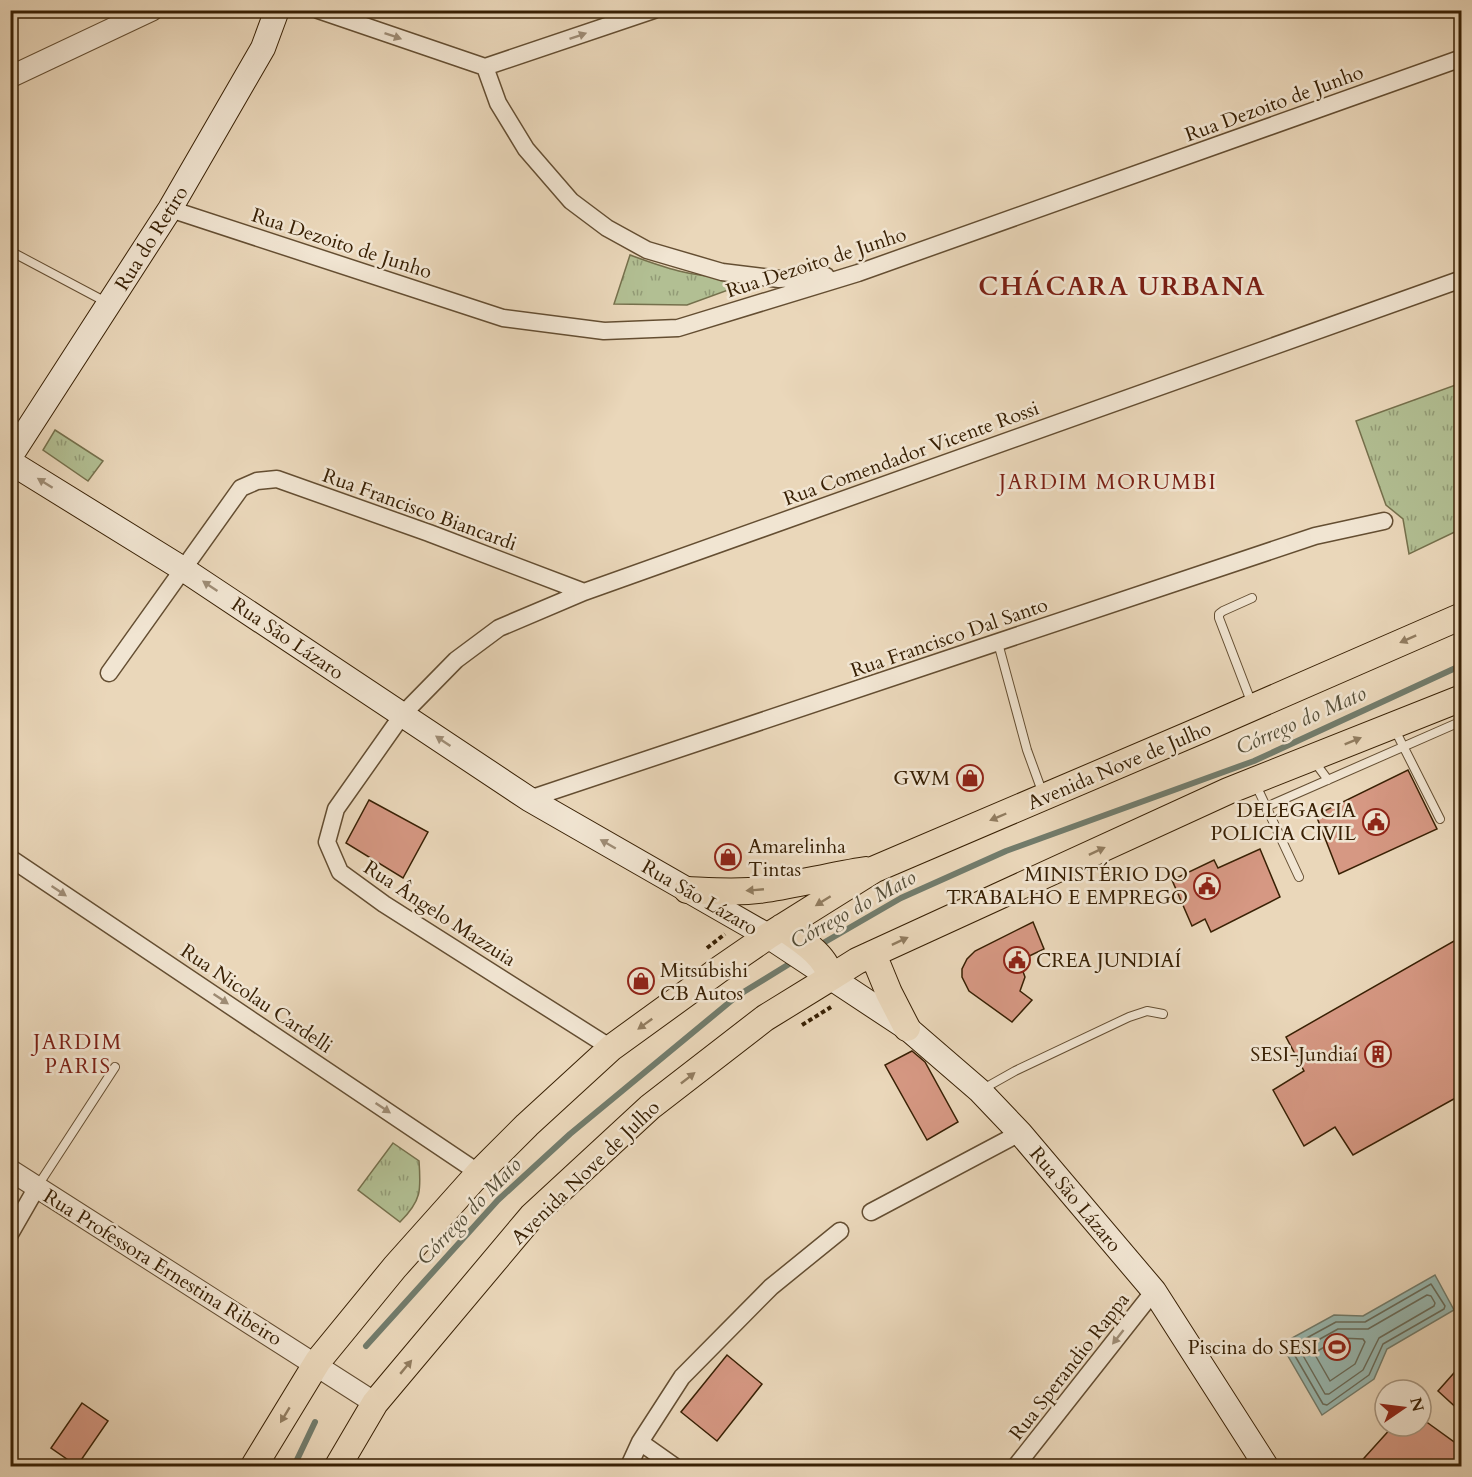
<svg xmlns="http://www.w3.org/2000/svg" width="1472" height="1477" font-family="Cardo,serif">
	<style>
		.park { fill: url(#park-tufts); stroke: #75704c; stroke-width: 1.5 }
		.water { fill: #98b9b2; stroke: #727c6c; stroke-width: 1.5 }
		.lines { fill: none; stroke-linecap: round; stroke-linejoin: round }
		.shore { stroke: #686c5b; stroke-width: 1.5 }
		.stream { stroke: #727c6c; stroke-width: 6 }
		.building { fill: #d69883; stroke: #382004; stroke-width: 1.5 }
		.service-casing { stroke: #644e32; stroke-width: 10 }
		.minor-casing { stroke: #644e32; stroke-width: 19 }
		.tertiary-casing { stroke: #644e32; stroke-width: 23 }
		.secondary-casing { stroke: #382004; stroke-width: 26 }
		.primary-casing { stroke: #382004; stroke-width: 28 }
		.path { stroke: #382004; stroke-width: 4; stroke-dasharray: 4.5 3; stroke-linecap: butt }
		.service { stroke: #f1e5d2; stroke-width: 8 }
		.minor { stroke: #f1e5d2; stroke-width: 16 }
		.tertiary { stroke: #f1e5d2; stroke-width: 21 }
		.secondary { stroke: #f1e5d2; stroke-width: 24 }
		.primary { stroke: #ead7ba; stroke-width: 26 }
		.oneway { fill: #9e8c75 }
		.oneway2 { fill: #917c5f }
		.labels { text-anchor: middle; stroke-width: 5; stroke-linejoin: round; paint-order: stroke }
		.street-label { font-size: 20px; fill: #382004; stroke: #f1e5d2 }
		.poi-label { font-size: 20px; fill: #382004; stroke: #f1e5d2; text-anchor: end }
		.neighbourhood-label { font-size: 21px; letter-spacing: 1.5px; fill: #7a1f14; stroke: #f1e5d2 }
		.water-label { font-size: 21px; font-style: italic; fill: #554e38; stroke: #f1e5d2 }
		.district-label { font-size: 26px; font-weight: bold; letter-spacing: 1.5px; fill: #7a1f14; stroke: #f1e5d2 }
	</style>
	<defs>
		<pattern id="park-tufts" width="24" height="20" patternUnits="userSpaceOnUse" patternTransform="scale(1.5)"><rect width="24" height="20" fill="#b2bf93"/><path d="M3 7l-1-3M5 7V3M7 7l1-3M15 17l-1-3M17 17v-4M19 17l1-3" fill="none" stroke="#929b76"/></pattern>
	</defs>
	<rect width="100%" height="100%" fill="#ead7ba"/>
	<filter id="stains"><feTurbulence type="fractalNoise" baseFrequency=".00333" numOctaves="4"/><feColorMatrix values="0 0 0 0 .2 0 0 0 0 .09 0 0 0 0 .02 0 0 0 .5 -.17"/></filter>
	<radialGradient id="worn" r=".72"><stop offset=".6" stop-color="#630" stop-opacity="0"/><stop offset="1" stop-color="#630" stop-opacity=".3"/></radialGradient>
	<!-- park -->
	<path class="park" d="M630,255C668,269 689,276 730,278L733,282L731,289L687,305L614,304Z
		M1461,383V529L1409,554L1403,519L1386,505L1356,421Z
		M55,430L103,461L88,481L43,450Z
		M393,1143L419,1161C421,1190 422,1200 400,1222L358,1190Z"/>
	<!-- water -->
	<path class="water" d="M1435,1275L1454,1310L1387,1349L1374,1379L1322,1415L1281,1344L1334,1315L1363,1316Z"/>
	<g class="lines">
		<!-- shore -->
		<path class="shore" d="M1431,1284L1445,1306L1444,1309L1383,1344L1369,1375L1327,1405L1323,1404L1291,1349L1292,1346L1336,1322H1365Z
			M1427,1295L1431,1296L1435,1303L1434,1306L1379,1338L1363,1370L1329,1394H1325L1301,1352L1302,1349L1338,1329H1368Z
			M1340,1338L1363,1339L1365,1342L1355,1364L1330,1381L1314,1353Z"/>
		<!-- stream -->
		<path class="stream" d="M818,946L901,898L1006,851L1254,761L1462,665
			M366,1346L498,1200L570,1134L737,996L794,961
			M294,1466L315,1422"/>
	</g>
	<!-- building -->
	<path class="building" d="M1408,770L1437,829L1339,874L1316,815Z
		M369,800L428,832L403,878L346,843Z
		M1260,849L1280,897L1211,932L1205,919L1192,926L1172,880L1214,860L1218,868Z
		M1033,922L1044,949L1019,961L1025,977L1020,991L1032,1000L1012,1022L969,991L962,977V969L967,959L975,951Z
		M1461,937V1095L1353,1155L1335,1127L1304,1146L1273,1090L1304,1071L1286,1037Z
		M912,1051L925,1062L958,1122L927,1140L885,1065Z
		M727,1355L762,1384L717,1441L681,1412Z
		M1461,1365V1412L1438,1391Z
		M82,1403L108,1421L77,1466L51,1448Z
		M1421,1418L1461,1447V1467H1356L1393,1426H1421Z"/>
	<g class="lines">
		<defs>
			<path id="service" d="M10,251L106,302
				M998,643L1027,750L1043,794
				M1252,704L1219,618V614L1223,611L1252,598
				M1394,728L1440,819
				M1314,761L1328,780
				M1255,783L1299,877
				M1266,807L1462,721
				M983,1089L1015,1071L1129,1017L1147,1011L1163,1014
				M37,1187L115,1067"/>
			<path id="minor" d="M318,10L485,67L654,10
				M485,67L498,103L526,149L571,201L607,228L647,250L722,272L779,279L826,276
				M170,209L503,318L604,331L678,328L858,273L1462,58
				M109,673L241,488L257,481L277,479L429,533L584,592
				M529,799L1315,536L1384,521
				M10,858L479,1173
				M611,1048L384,904L340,872L327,842L336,809L403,714L456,660L499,628L584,592L1462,279
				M871,1212L1020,1133
				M10,1234L37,1187
				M640,1442L674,1466
				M629,1466L640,1442L682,1377L771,1287L840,1231
				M1016,1466L1154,1291"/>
			<path id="tertiary" d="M10,77L152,10
				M10,1170L375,1403"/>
			<path id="secondary" d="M10,457L170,209L263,48L277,10
				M10,462L183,569L529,799L768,936L907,1028L980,1091L1020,1133L1154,1291L1266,1466"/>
			<path id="primary" d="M687,890C713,891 739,893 766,889C799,884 832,875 866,870
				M873,954L889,993L907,1028
				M830,978L857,961L1228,791L1462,698
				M254,1466L318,1361L395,1267L479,1173L527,1125L611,1048L720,969L768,936L875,869L1203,729L1462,616
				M338,1466L375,1403L532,1216L650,1107L765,1018L830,978C828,956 799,939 782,927"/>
		</defs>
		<!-- service casing -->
		<use href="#service" class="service-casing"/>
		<!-- minor casing -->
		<use href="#minor" class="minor-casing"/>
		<!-- tertiary casing -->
		<use href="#tertiary" class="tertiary-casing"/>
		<!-- secondary casing -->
		<use href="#secondary" class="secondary-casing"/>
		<!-- primary casing -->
		<use href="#primary" class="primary-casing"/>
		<!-- path -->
		<path class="path" d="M707,948L725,934
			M802,1025L831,1007"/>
		<!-- service -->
		<use href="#service" class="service"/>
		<!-- minor -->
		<use href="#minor" class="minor"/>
		<!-- tertiary -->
		<use href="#tertiary" class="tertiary"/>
		<!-- secondary -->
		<use href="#secondary" class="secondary"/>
		<!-- primary -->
		<use href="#primary" class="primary"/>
	</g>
	<!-- one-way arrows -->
	<defs><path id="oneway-solid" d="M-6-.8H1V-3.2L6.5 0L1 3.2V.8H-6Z" transform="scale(1.5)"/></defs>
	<g class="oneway">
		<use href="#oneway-solid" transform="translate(393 36) rotate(19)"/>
		<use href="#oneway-solid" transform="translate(578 36) rotate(-19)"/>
		<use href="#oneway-solid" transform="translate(45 483) rotate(-148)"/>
		<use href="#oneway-solid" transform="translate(210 586) rotate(-146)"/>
		<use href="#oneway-solid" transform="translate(443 741) rotate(-146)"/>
		<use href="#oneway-solid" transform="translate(608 844) rotate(-150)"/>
		<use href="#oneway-solid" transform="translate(59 891) rotate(34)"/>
		<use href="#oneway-solid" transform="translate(221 999) rotate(34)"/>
		<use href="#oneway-solid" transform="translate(383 1108) rotate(34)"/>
		<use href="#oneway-solid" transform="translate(1118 1337) rotate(128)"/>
	</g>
	<g class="oneway2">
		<use href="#oneway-solid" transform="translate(1408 639) rotate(156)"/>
		<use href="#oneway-solid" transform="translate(1353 741) rotate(-22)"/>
		<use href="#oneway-solid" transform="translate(998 817) rotate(157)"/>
		<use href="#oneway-solid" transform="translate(1097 851) rotate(-25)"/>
		<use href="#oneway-solid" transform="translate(755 890) rotate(175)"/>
		<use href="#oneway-solid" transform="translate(823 901) rotate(148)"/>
		<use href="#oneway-solid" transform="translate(900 941) rotate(-25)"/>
		<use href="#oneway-solid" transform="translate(645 1024) rotate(144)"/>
		<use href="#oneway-solid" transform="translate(688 1078) rotate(-38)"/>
		<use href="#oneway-solid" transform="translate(406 1367) rotate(-50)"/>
		<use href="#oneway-solid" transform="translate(285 1415) rotate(121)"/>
	</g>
	<!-- icons -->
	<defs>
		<symbol id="shop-ring" viewBox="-11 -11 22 22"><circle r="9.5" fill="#f1e5d2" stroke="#8f2418" stroke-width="1.5"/><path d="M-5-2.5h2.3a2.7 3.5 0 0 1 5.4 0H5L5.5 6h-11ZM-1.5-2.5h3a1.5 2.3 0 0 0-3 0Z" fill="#8f2418"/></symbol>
		<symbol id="civic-ring" viewBox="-11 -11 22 22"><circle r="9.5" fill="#f1e5d2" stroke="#8f2418" stroke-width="1.5"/><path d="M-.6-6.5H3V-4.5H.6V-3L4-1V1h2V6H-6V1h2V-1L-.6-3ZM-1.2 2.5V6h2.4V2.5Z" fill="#8f2418"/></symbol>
		<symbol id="building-ring" viewBox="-11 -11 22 22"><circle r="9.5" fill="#f1e5d2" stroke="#8f2418" stroke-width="1.5"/><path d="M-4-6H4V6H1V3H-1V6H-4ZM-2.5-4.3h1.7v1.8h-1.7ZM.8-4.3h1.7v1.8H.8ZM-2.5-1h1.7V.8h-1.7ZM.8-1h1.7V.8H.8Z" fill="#8f2418"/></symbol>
		<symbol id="stadium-ring" viewBox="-11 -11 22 22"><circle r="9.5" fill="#f1e5d2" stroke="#8f2418" stroke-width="1.5"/><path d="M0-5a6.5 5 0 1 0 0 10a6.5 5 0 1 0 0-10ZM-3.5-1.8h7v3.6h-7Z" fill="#8f2418"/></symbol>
	</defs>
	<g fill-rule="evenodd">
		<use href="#shop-ring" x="955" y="763" width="30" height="30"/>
		<use href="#civic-ring" x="1361" y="807" width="30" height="30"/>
		<use href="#shop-ring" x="713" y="842" width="30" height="30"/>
		<use href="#civic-ring" x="1192" y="871" width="30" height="30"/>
		<use href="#civic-ring" x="1002" y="945" width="30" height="30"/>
		<use href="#shop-ring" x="626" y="966" width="30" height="30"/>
		<use href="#building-ring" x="1363" y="1039" width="30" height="30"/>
		<use href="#stadium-ring" x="1322" y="1332" width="30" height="30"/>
	</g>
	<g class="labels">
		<!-- street labels -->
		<g class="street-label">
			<text transform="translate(1274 103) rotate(-20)" y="7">Rua Dezoito de Junho</text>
			<text transform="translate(151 238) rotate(-58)" y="7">Rua do Retiro</text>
			<text transform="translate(342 243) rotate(18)" y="7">Rua Dezoito de Junho</text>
			<text transform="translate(816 262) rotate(-18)" y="7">Rua Dezoito de Junho</text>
			<text transform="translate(911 453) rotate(-20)" y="7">Rua Comendador Vicente Rossi</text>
			<text transform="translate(420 509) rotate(20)" y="7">Rua Francisco Biancardi</text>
			<text transform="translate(949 637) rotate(-19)" y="7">Rua Francisco Dal Santo</text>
			<text transform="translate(288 638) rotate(34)" y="7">Rua São Lázaro</text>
			<text transform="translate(1119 765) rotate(-23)" y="7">Avenida Nove de Julho</text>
			<text transform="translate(700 897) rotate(30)" y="7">Rua São Lázaro</text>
			<text transform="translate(440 913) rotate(33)" y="7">Rua Ângelo Mazzuia</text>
			<text transform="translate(257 998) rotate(34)" y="7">Rua Nicolau Cardelli</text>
			<text transform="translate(585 1172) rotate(-44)" y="7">Avenida Nove de Julho</text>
			<text transform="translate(1076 1199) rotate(50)" y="7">Rua São Lázaro</text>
			<text transform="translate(163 1267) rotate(32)" y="7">Rua Professora Ernestina Ribeiro</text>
			<text transform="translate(1069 1366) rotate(-52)" y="7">Rua Sperandio Rappa</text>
		</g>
		<!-- poi labels -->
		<g class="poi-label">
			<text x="950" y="785">GWM</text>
			<text x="1356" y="817">DELEGACIA<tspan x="1356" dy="23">POLICIA CIVIL</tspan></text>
			<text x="748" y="853" text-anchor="start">Amarelinha<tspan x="748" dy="23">Tintas</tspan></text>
			<text x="1188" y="881">MINISTÉRIO DO<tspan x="1188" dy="23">TRABALHO E EMPREGO</tspan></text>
			<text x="1036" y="967" text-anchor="start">CREA JUNDIAÍ</text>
			<text x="660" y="977" text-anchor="start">Mitsubishi<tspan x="660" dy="23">CB Autos</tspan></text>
			<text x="1358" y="1061">SESI-Jundiaí</text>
			<text x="1318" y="1354">Piscina do SESI</text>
		</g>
		<!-- neighbourhood labels -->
		<g class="neighbourhood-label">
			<text x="1108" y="489">JARDIM MORUMBI</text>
			<text x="78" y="1049">JARDIM<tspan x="78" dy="24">PARIS</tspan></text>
		</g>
		<!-- water labels -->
		<g class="water-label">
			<text transform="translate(1301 720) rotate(-24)" y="7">Córrego do Mato</text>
			<text transform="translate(853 909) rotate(-29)" y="7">Córrego do Mato</text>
			<text transform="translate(469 1211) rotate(-46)" y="7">Córrego do Mato</text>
		</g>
		<!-- district labels -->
		<g class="district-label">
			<text x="1122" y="295">CHÁCARA URBANA</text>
		</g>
	</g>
	<!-- margin -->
	<rect width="1472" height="1477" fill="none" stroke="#ead7ba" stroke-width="36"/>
	<rect x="12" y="12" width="1448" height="1453" fill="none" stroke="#382004" stroke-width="3"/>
	<rect x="18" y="18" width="1436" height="1441" fill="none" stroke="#382004" stroke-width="1.5"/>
	<!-- north arrow -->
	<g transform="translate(1403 1408) rotate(76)"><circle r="28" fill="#f1e5d2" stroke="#a79680" stroke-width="1.5"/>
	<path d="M0-4.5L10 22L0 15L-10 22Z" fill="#8f2418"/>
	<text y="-9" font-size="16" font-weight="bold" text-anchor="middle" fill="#382004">N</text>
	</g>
	<rect width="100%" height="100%" filter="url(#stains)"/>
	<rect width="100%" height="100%" fill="url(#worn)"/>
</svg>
